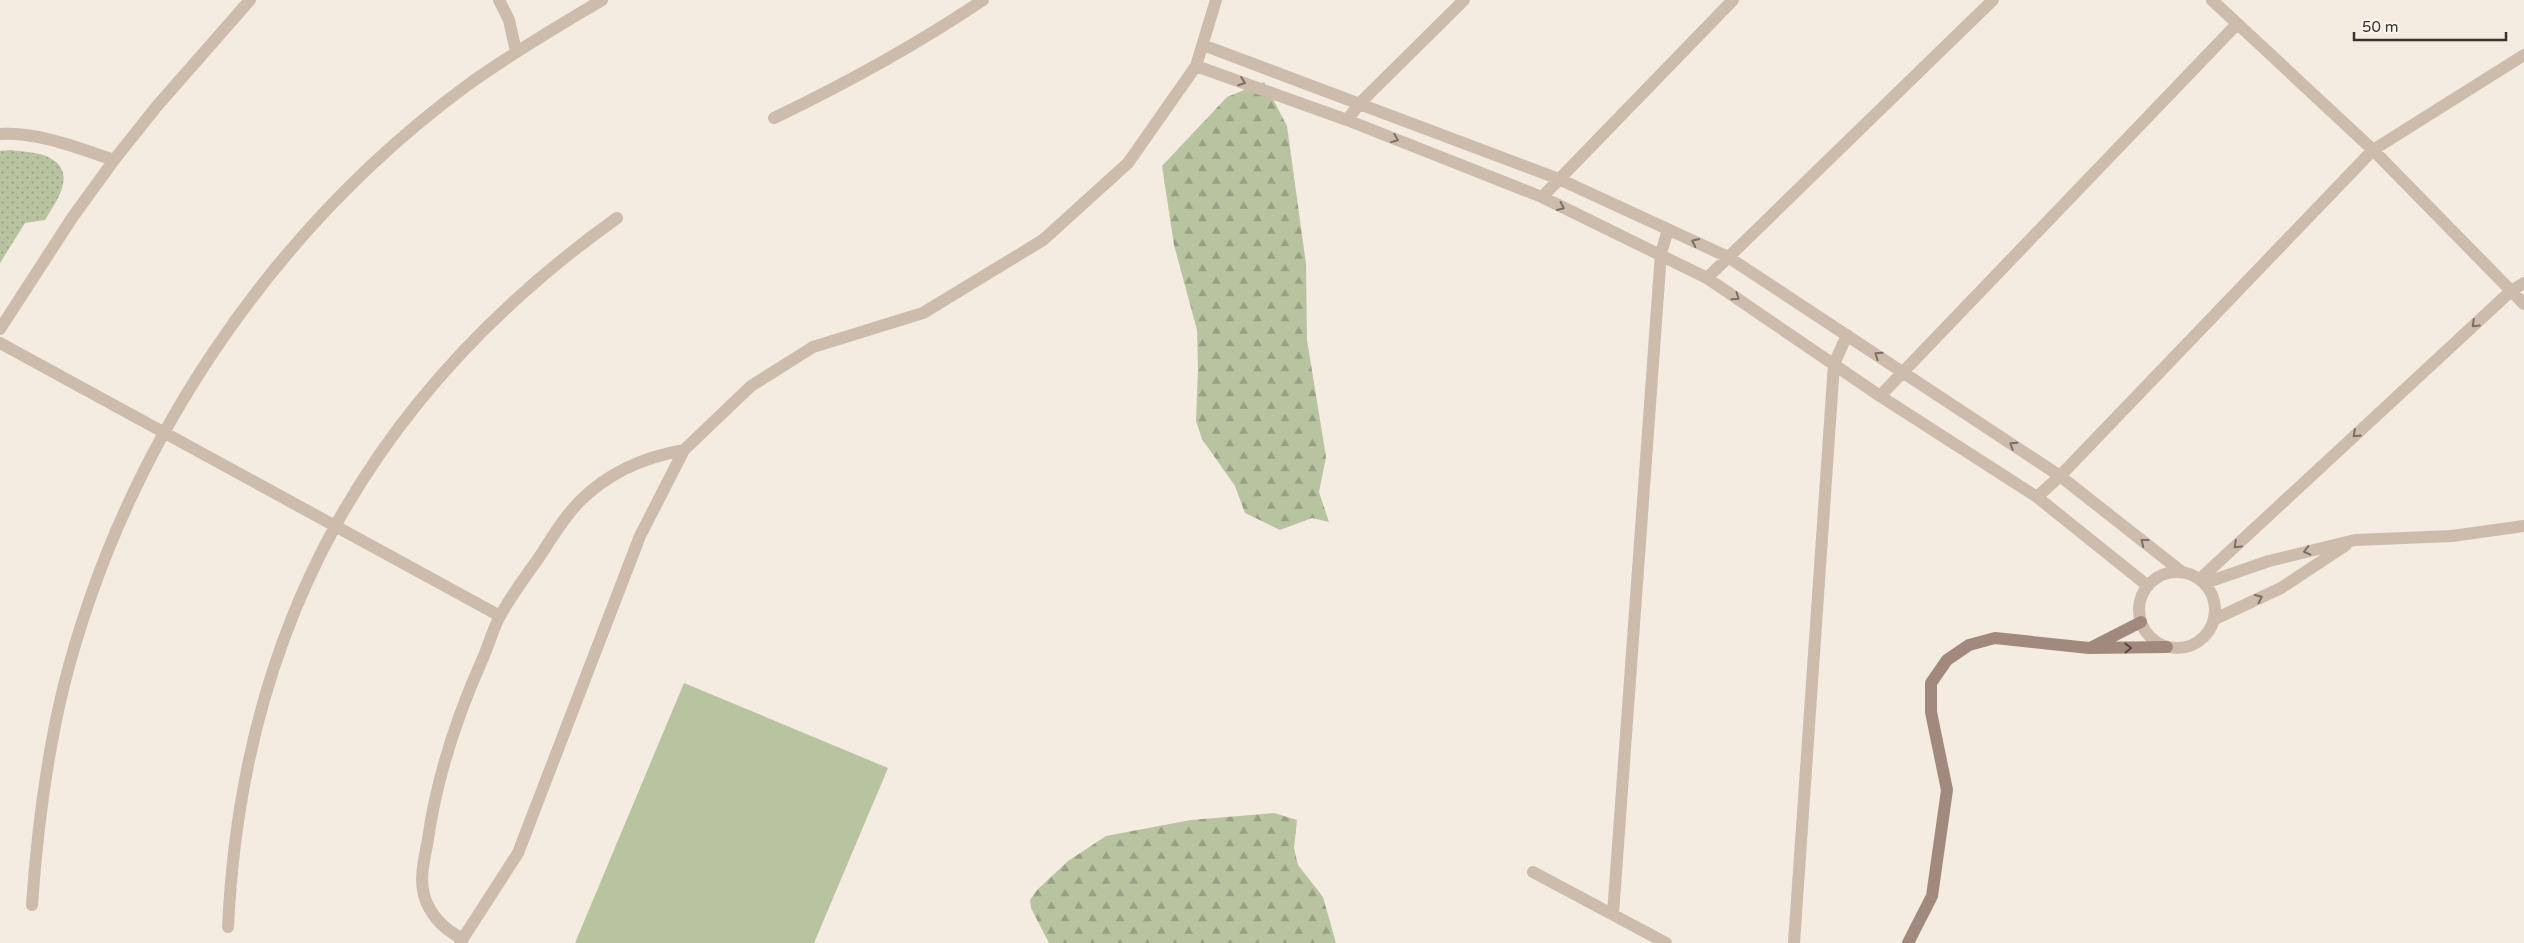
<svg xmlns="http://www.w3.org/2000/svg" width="2524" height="943" font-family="'Varela Round',sans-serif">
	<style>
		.grass { fill: #b8c4a0 }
		.forest { fill: url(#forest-firs) }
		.park { fill: url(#park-dots) }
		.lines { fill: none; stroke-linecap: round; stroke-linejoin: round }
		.street { stroke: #cdbbac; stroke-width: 12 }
		.secondary { stroke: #a18a7d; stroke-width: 12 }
		.oneway { stroke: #7d6f65 }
		.oneway2 { stroke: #544640 }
	</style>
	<defs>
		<pattern id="forest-firs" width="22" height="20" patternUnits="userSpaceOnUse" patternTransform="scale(1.25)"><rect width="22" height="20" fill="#b8c4a0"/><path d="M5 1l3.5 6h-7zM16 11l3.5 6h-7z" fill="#97a083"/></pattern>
		<pattern id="park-dots" width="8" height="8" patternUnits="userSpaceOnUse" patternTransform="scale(1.25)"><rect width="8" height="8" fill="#b8c4a0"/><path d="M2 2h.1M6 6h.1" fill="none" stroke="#97a083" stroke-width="1.8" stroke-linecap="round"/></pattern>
	</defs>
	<rect width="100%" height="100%" fill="#f4ebe1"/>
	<!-- grass -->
	<path class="grass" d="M684,683L888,768L814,943H575Z"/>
	<!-- forest -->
	<path class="forest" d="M1264,82L1287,126L1306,264L1307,340L1326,457L1319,492L1329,522L1312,518L1280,530L1245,513L1235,486L1202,439L1196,421L1198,368L1197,330L1174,245L1162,166L1227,97Z
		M1274,813L1297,820L1294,848L1298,865L1323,897L1336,943H1049L1031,908L1030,900L1037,890L1068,861L1106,836L1191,820Z"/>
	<!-- park -->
	<path class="park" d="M11,150C23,152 40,152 50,158C78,173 56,202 45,220L25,223L0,263V151Z"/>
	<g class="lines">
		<!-- street -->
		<path class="street" d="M499,0L509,20L516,51
			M2212,0L2373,150L2524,304
			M1203,45L1559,179L1728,257L2060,476L2182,572
			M1196,66L1347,120L1542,197L1707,278L1880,396L2037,497L2148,586
			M774,118C847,83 916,45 983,0
			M1347,120L1360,103L1464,0
			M0,134C39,132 78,148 114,160
			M1542,197L1733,0
			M1707,278L1993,0
			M0,329L72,218L114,160L157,106L250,0
			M0,343L500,616
			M1880,396L2237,24
			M2037,497L2060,476L2373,150L2524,55
			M2139 610a38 38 0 1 1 76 0a38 38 0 1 1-76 0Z
			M2200,579L2511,291L2524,283
			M2205,583L2269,561L2355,540L2452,536L2524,526
			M2215,619L2281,588L2346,545
			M1533,872L1666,943
			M32,905C37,832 46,760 63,689C123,449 270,230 469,84C512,53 557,27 602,0
			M1613,914L1661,253L1668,230
			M228,927C242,625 372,393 617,218
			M463,939C445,930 430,916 424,895C419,877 425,857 428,839C437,776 457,716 483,658C489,644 493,629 500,616C511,596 525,577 538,559C551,539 564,517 580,501C609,472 644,457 684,450
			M460,943L518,853L640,536L684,450L751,386L813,347L923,313L1043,240L1128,163L1196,66L1216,0
			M1794,943L1834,364L1847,335"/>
		<!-- secondary -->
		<path class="secondary" d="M2092,647L2141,622
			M1908,943L1932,896L1947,790L1931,712V683L1947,660L1969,645L1995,638L2089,648L2167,647"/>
	</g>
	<!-- one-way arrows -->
	<defs><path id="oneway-chevron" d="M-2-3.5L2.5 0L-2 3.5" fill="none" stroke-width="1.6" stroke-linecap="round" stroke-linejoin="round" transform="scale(1.25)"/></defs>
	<g class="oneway">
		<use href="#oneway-chevron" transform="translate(1242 82) rotate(20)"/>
		<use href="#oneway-chevron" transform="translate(1395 139) rotate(22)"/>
		<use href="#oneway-chevron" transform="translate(1561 207) rotate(25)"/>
		<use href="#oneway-chevron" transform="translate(1695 242) rotate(-155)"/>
		<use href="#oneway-chevron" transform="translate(1736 297) rotate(34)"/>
		<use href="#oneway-chevron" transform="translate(2475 324) rotate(137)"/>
		<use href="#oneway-chevron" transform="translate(1878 355) rotate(-146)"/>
		<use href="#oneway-chevron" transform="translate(2356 434) rotate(137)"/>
		<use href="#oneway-chevron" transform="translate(2013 445) rotate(-147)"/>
		<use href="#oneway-chevron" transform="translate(2144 542) rotate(-142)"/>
		<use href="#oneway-chevron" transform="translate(2237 545) rotate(137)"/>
		<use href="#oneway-chevron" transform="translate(2307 551) rotate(166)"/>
		<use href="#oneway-chevron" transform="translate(2259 598) rotate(-25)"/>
	</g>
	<use class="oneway2" href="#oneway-chevron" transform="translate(2128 648) rotate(-1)"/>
	<!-- scale -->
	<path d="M2354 32v8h152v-8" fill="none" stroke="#3b302b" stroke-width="2.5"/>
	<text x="2362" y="32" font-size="15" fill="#3b302b" stroke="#fbf5ee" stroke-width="4" paint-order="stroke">50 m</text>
</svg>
